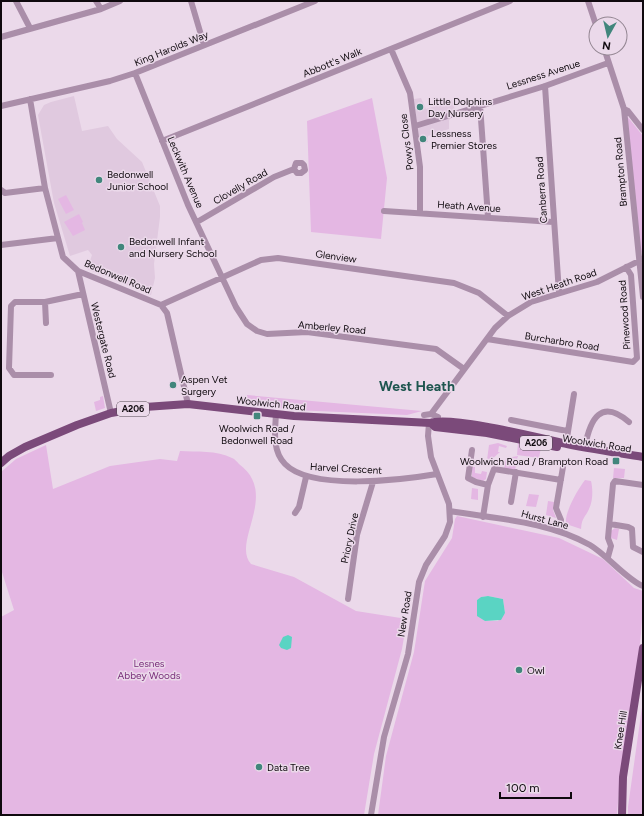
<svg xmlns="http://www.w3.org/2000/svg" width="644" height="816" font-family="Figtree,sans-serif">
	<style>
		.built { fill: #e0c9df }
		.green { fill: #e4b7e3; fill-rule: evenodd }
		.water { fill: #5ad4c3 }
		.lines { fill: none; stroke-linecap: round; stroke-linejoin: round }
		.minor { stroke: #aa8ea9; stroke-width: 6 }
		.major { stroke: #7b4a7a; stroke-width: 8 }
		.poi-dot { fill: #41867c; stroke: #ebd9ea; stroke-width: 1.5 }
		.labels { text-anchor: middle; stroke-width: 3; stroke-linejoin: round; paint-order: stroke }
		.shield { fill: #ebd9ea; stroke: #514750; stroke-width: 1 }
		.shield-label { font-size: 9px; font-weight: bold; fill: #0f090e }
		.street-label { font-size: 10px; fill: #0f090e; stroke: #ebd9ea }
		.poi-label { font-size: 10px; fill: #0f090e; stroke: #ebd9ea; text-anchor: start }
		.park-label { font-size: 10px; fill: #782e79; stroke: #ebd9ea }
		.district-label { font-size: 14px; font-weight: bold; fill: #1e564f; stroke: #ebd9ea }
	</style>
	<rect width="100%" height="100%" fill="#ebd9ea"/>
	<!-- built -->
	<path class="built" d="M74,96L82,131L108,126L117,139L142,162L160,206V217L154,264L155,278L151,295L87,269L92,255L88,250L70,256L54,203L38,115L44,105L51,102Z
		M421,98L426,109L452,100L456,113L449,120V129L428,136V142L419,144L414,99Z"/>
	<!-- green -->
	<path class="green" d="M372,98L387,178L381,239L311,232L307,121Z
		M627,116L643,136V253L640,252Z
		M66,195L74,210L66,214L58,199Z
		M79,214L83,222L79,225L82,223L85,230L73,236L64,222Z
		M247,395L422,411L407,415L294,410L246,404Z
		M103,396L105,408L96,411L94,402L100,400V397Z
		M498,443L507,446L506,448L499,446L498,452H500L492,459L487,460L489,445Z
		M518,443L541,447L539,458L517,455Z
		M46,445L53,489L110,466L160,459L177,461L180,451C196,452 217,450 232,458C235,459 237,462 239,464C280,494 231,542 251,564L294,577L356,611L407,619L402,649L374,754L364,815H1V617L14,610L1,569V472L16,459Z
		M518,456L517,459L512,458L511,464L516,466L515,470L504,468L506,458Z
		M472,467H475V473L481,474L482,471L487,472L486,479L483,481L472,477Z
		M614,468L625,469L624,478H613Z
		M585,480L591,481C593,489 593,501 589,509C585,518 582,517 581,529L566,524C564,513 578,489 585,480Z
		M472,488L478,489V500L471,499Z
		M529,494L539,495L536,507L526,506Z
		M548,501L554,502L553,510L556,518L546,515Z
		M457,516L559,538L603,559L634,588L643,591C643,666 622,740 617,815H378L386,756L414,652L425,581L452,538L455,519ZM488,596L503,599L505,613L498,621H485L477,615V600L481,597Z
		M615,528L619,529L617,540L611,538V531Z
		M643,700V815H628V807Z"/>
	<!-- water -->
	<path class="water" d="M488,596L503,599L505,613L501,620L485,621L477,616V600L481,597Z
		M288,635L292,637L291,648L287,650L281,648L279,645L283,637Z"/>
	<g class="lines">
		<!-- minor -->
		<path class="minor" d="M16,1L30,28
			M96,1L101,9
			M191,1L204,45
			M588,1L596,25
			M1,37L101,9L120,1
			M604,48L624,109L643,297
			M391,49L410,93L420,167V212
			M135,73L188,205L236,307L247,324L257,331L267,334L307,332L436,349L464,369
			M545,86L559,293
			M30,99L45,188L63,257L78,271L161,305L167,313L188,404
			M480,105L488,217
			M1,106L110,81L135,73L315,1
			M624,109L628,111L643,130
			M415,126L545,86L608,63
			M162,141L510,1
			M1,190L5,193L45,188
			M384,211L553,222
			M197,222L274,177L294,169L296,163H302L304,165L305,170L301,173H297L294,169
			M1,245L58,238
			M78,271L111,413
			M45,302L46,323
			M161,305L261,260L278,258L454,283L479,293L508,316
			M487,339L633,362L637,358L631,275L626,267
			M51,375H14L9,368L11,306L15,302H45L83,294
			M276,414C275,431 272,451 285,464C311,491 402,480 437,474
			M431,414L495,328L508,316L531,302L597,282L643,259
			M424,415L431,414L438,417
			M511,420L567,431
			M566,444L574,394
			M585,447C590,419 601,398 629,422
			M472,450L468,478L476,482L488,485
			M511,502L516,472
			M450,511C497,519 547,521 590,545C607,555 627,580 643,586
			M295,513L299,507L306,477
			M483,517L488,485L494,469L561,480
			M610,524L628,527L632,529L633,547L643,552
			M560,532L561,520L556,508L563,467
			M608,557L611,546L608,538L613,484L615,481L643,485
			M348,599L357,535L373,482
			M371,815L384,737L408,654L419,582L426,565L445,536L450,522L449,504L431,457L428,436L429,423"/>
		<!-- major -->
		<path class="major" d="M431,423L435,427L487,433L557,447
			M1,463L9,456L25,447L77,425L111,413L145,407L188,404L294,416L431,423C448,415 544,439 567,444C592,449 618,453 643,457
			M622,815L623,777L643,648"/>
	</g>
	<!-- markers -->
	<g class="poi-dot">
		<circle cx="420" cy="107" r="4"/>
		<circle cx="423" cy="139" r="4"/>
		<circle cx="99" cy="180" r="4"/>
		<circle cx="121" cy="247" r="4"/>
		<circle cx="173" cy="385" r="4"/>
		<rect x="253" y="412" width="8" height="8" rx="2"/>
		<rect x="612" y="457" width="8" height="8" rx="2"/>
		<circle cx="519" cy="670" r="4"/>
		<circle cx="259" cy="767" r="4"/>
	</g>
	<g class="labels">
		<!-- shield labels -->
		<g class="shield">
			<rect x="117" y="402" width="32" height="14" rx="3"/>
			<rect x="520" y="436" width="32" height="14" rx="3"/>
		</g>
		<g class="shield-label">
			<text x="133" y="412">A206</text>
			<text x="536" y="446">A206</text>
		</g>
		<!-- street labels -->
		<g class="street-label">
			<text transform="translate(171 48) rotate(-22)" y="4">King Harolds Way</text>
			<text transform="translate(332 62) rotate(-22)" y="4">Abbott's Walk</text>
			<text transform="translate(543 74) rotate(-18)" y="4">Lessness Avenue</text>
			<text transform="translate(406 142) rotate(-97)" y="4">Powys Close</text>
			<text transform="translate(186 172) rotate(67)" y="4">Leckwith Avenue</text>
			<text transform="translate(620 172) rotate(-95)" y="4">Brampton Road</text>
			<text transform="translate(240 186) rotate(-30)" y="4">Clovelly Road</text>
			<text transform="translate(541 190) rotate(-94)" y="4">Canberra Road</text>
			<text transform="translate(469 206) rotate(4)" y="4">Heath Avenue</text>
			<text transform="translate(336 256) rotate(8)" y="4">Glenview</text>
			<text transform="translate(118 276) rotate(23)" y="4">Bedonwell Road</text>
			<text transform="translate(559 284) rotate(-19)" y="4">West Heath Road</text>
			<text transform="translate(624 315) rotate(-94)" y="4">Pinewood Road</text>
			<text transform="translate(332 327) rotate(5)" y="4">Amberley Road</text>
			<text transform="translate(104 340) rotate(76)" y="4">Westergate Road</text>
			<text transform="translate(562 341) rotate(9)" y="4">Burcharbro Road</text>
			<text transform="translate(271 403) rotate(6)" y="4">Woolwich Road</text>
			<text transform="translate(597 443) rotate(9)" y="4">Woolwich Road</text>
			<text transform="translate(346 468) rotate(3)" y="4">Harvel Crescent</text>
			<text transform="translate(545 519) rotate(15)" y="4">Hurst Lane</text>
			<text transform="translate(349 538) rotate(-78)" y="4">Priory Drive</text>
			<text transform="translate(404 614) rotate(-81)" y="4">New Road</text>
			<text transform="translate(620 730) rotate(-81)" y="4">Knee Hill</text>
		</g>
		<!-- poi labels -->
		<g class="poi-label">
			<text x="428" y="105">Little Dolphins<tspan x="428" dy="12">Day Nursery</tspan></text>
			<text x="431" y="137">Lessness<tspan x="431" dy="12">Premier Stores</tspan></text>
			<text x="107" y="178">Bedonwell<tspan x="107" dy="12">Junior School</tspan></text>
			<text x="129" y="245">Bedonwell Infant<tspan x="129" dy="12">and Nursery School</tspan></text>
			<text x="181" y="383">Aspen Vet<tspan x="181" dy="12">Surgery</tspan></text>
			<text x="257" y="432" text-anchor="middle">Woolwich Road /<tspan x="257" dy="12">Bedonwell Road</tspan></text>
			<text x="608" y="465" text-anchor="end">Woolwich Road / Brampton Road</text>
			<text x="527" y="674">Owl</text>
			<text x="267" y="771">Data Tree</text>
		</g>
		<!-- park labels -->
		<g class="park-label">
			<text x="149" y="667">Lesnes<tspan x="149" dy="12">Abbey Woods</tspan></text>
		</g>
		<!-- district labels -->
		<g class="district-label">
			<text x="417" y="391">West Heath</text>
		</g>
	</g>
	<!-- border -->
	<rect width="644" height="816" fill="none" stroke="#0f090e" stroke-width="4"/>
	<!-- north arrow -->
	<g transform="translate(608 36) rotate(188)"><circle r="19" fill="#ebd9ea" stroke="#938692"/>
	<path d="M0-3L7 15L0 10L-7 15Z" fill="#41867c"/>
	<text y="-6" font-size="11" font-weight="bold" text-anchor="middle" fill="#0f090e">N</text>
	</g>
	<!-- scale -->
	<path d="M500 792v6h71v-6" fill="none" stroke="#0f090e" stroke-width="2"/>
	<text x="506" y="792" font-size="12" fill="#0f090e" stroke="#ebd9ea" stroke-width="3" paint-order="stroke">100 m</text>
</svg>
